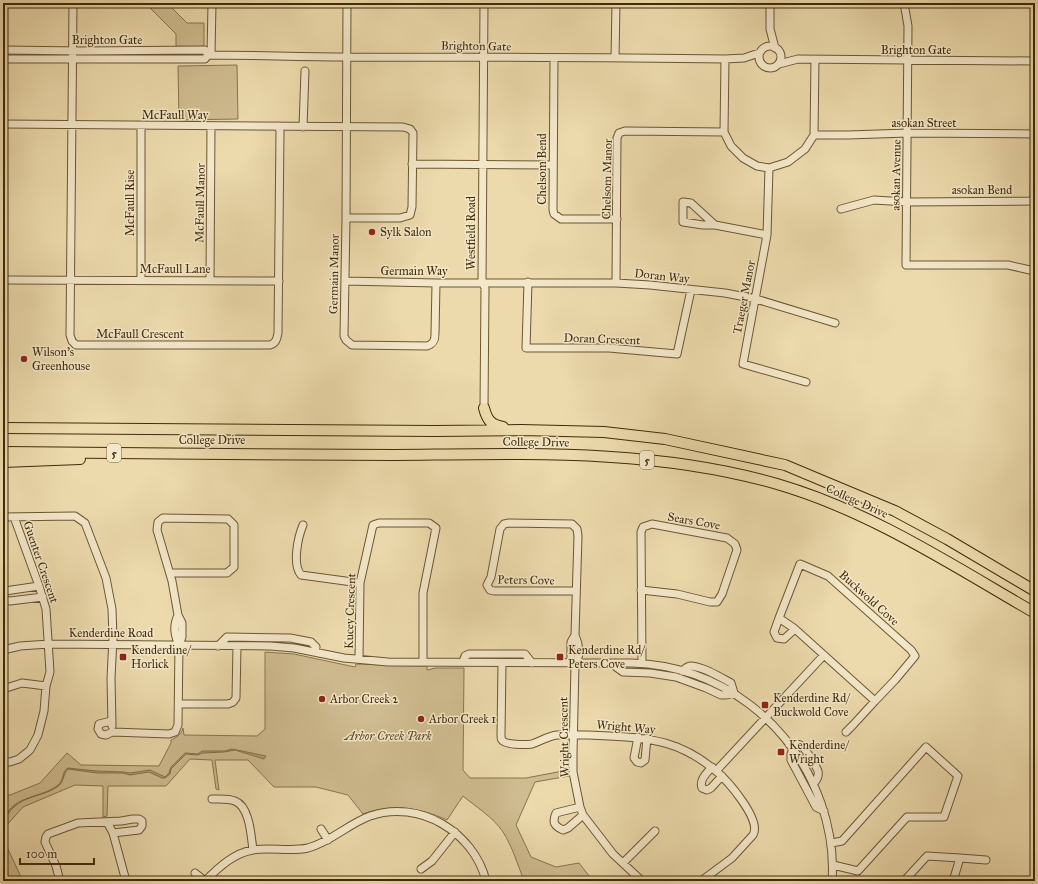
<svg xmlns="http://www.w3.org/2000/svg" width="1038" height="884" font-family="'IM FELL Great Primer',serif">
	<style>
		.green { fill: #cfbc90; stroke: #88744d }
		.water { fill: #b29e75; stroke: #84704a }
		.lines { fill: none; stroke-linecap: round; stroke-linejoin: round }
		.minor-casing { stroke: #6b5732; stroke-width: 9 }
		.highway-casing { stroke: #402b0a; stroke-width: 12 }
		.minor { stroke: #f3e7c9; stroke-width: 7 }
		.highway { stroke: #ecdaac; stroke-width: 10 }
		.poi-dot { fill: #8f2418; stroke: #f3e7c9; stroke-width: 1.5 }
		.labels { text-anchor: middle; stroke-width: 3; stroke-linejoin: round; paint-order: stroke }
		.shield { fill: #f3e7c9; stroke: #766343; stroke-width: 1 }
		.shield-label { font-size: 11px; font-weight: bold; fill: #402b0a }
		.street-label { font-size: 12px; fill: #402b0a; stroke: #f3e7c9 }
		.poi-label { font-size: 12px; fill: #402b0a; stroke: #f3e7c9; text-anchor: start }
		.park-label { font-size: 12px; font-style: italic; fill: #5d4825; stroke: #f3e7c9 }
	</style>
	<rect width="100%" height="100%" fill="#ecdaac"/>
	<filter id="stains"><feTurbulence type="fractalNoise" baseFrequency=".005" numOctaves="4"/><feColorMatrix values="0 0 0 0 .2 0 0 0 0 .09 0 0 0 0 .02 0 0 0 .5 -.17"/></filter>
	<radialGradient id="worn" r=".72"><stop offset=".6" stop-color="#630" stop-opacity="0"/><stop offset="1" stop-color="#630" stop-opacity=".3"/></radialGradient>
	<!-- green -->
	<path class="green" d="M145,3H167L187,23H204V45L202,47L176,46V34Z
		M237,65L238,119L179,120L178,66Z
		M265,652L294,654L355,667L356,664L427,666V670L435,668H464L463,770L470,778H526L568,770L569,776L535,782L516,825L531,857L556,867L579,863L593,881H524C518,865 512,846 503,832C493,817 476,807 463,796L447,820C419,807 392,804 363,814L348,795L316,787H274L248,760H215L219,790L216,789L212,760L190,759L166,786H108L107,816L103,817V786L75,785L23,807L6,826V845L23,881H3V795H10L40,783L67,753L81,765L159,766L171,743V740C177,737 181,735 183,728L184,735L257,736L265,729Z"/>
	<!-- water -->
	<path class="water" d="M232,749L266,756L264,759L235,750L224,752L203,753L197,755L186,754L171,769L170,774L165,778H162L149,772L130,775L123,773H97L68,769C62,775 65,782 57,787C44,796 25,796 14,807C9,811 6,818 3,823C10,795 39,799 57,786C65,780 61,772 68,768L97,771L124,772L130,773L150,770L165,777L169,773L171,767L185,753L198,754L202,751H225Z"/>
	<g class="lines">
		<defs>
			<path id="minor" d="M73,3L70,335L72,341L76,345H270C276,343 277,339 278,333L280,131L278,126
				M347,3L346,218L344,336L346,340L352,345L427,346C433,344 435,341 435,334L436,283
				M484,3L482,282L485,288L484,408
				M770,3V29L775,48
				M904,3L908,26L906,265H1008L1030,270
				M759 57a11 11 0 1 1 22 0a11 11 0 1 1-22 0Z
				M3,50L80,51L205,50L208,55
				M211,55L212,3
				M554,58L553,210L554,214L561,219H617
				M615,58L616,3
				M3,59H205L208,55C254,55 301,57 347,57C473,57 599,57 725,59L744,58L759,53
				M725,59L724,132L731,146L743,158L757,166L769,168L788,162L805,149L814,135L815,60
				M779,64L798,59L1031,61L1034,63L1035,65
				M3,124L403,127L410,129L413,133L412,207L410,215L400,218H346
				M303,127L305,71
				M814,135H848L908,133L1034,134
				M412,164L553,165
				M769,168L767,235L743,364L806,382
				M841,209L874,200L907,202L1034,201L1035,106
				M715,225H703L683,222V202L691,203L715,225L767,235
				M3,280L279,281
				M141,280V126
				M210,281L211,126
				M345,281L436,283H616L650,285L725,293L756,299L835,323
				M528,282L526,348H609L677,354L691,290
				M616,283L617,138L619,133L625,131L724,132
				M3,517L75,516L85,523L106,578L112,609L113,638L111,678L112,726
				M303,525C298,537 292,564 301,575L360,583
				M800,564L828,576L911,650L915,656L895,680L875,701L795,629L779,618Z
				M641,590L677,594L710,602H717L722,594L737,550L735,544L727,538L652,524L643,527L641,532L642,663
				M3,593L5,591L39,586
				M3,598L5,600L10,601L43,597
				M178,615C173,626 174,634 179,645
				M779,618L774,632L777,638L784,639L795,629
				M218,646L227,637L290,638L311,642L316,647L315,652
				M3,650L20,646L49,644L270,646L294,648L344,658L388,662L632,663C720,666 792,722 821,803C830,829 834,854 832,881
				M359,659L360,583L373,525L379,523H429L436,528L423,593V661
				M463,662L465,656L469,654H525L532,663
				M502,663L501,735C501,736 501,739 502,740C505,745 526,745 532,744C541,741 548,736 557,735C575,734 592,735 609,736C653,738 682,742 716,771
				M613,663L616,667L623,672L650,673L676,677L706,688L721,695H726L734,693
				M575,664C581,656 579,644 575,635L578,536L577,529L572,524L509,523L504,524L500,529L491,577L487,585L490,590L494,591H576
				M575,664L573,754V772L580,807L583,815L613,854L642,881
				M575,664L571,659V642L575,635
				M682,671C685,669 687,666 691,666C704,667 720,677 731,683L734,693
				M3,689L22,683L46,686
				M179,704H228L233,702L236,698L237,646
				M111,721L99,724L98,729L101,734L106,735L112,732L169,734L175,732L178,725L179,645L182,637V623L178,615L172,581L157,530L158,522L163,518L228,519L234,525V567L227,573H170
				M846,732L853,725L875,701
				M638,737L634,758L637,762L641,763L645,760L647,738
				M789,744C794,744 799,743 802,746C806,750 816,766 818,771C819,776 817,780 814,783
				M793,749L791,754V760L816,807L824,811
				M3,762H10L19,759L30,750L38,735L44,711L46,686L50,672L46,609L39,586L14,517
				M712,767C706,774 699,780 702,788L707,790L711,788L722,776
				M212,799C219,799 228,798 235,801C250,807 251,836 253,850
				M580,807L556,813C552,822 554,826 563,830L568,828L583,815
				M107,822L113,833L126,881
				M321,829L328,840
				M832,843L842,841L926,747L958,776L944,817H907L858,871L833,865
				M960,858L986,860
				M623,863L655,831
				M421,869L432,861L455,832
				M195,873L205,881
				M60,881L56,866L45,842L46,837L48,834L78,823L121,821L133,819H139L142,821V826L139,830L113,833
				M205,881C219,867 234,853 253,850C271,847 290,852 308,848C331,842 348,824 370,816C419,799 474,832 486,881
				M701,881L732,858L753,835C762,820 728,781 716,771L824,655
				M904,881L927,856L960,858L953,881"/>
			<path id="highway" d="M484,408C487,420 491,425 503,427
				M3,428L435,431L521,430L604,432L665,439L785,465L895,511L947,539L1035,591
				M3,452C133,453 264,455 394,455C522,454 653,448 777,484C870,511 952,565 1035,613
				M3,462L80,459"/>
		</defs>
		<!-- minor casing -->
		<use href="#minor" class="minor-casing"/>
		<!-- highway casing -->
		<use href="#highway" class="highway-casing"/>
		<!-- minor -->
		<use href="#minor" class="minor"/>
		<!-- highway -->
		<use href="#highway" class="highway"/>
	</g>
	<!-- markers -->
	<g class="poi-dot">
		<circle cx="372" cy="232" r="4"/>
		<circle cx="24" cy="359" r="4"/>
		<rect x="119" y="653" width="8" height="8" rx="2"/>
		<rect x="556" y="653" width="8" height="8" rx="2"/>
		<circle cx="322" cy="699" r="4"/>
		<rect x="761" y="701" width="8" height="8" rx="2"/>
		<circle cx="421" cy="719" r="4"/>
		<rect x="777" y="748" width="8" height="8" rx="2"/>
	</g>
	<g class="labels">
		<!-- shield labels -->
		<g class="shield">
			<rect x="107" y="444" width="14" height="18" rx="3"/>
			<rect x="640" y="451" width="14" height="18" rx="3"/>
		</g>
		<g class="shield-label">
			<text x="114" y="457">5</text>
			<text x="647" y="464">5</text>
		</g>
		<!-- street labels -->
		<g class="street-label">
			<text x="107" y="44">Brighton Gate</text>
			<text transform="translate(476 46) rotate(1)" y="4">Brighton Gate</text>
			<text x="916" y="54">Brighton Gate</text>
			<text x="175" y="119">McFaull Way</text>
			<text x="924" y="127">asokan Street</text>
			<text transform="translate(542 169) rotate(-90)" y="4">Chelsom Bend</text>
			<text transform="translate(896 175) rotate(-89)" y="4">asokan Avenue</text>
			<text transform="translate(607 179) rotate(-89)" y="4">Chelsom Manor</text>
			<text x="982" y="194">asokan Bend</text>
			<text transform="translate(130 203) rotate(-90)" y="4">McFaull Rise</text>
			<text transform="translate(200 203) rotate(-89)" y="4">McFaull Manor</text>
			<text transform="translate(471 233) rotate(-90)" y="4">Westfield Road</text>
			<text x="175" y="273">McFaull Lane</text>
			<text x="414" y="275">Germain Way</text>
			<text transform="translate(334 274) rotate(-89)" y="4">Germain Manor</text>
			<text transform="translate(662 276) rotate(6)" y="4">Doran Way</text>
			<text transform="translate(744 297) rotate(-79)" y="4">Traeger Manor</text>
			<text x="140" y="338">McFaull Crescent</text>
			<text transform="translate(602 339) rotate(2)" y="4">Doran Crescent</text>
			<text x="212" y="444">College Drive</text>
			<text transform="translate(536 442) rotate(1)" y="4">College Drive</text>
			<text transform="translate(857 501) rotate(24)" y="4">College Drive</text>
			<text transform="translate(694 521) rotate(10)" y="4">Sears Cove</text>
			<text transform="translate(41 562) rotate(71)" y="4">Guenter Crescent</text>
			<text transform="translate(526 580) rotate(1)" y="4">Peters Cove</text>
			<text transform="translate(869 598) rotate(42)" y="4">Buckwold Cove</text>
			<text transform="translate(350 611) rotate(-88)" y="4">Kucey Crescent</text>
			<text x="111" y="637">Kenderdine Road</text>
			<text transform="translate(626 727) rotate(5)" y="4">Wright Way</text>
			<text transform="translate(564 737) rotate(-91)" y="4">Wright Crescent</text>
		</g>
		<!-- poi labels -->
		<g class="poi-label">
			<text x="380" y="236">Sylk Salon</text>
			<text x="32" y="356">Wilson's<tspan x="32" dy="14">Greenhouse</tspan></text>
			<text x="131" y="654">Kenderdine/<tspan x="131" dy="14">Horlick</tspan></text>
			<text x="568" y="654">Kenderdine Rd/<tspan x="568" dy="14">Peters Cove</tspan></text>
			<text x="773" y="702">Kenderdine Rd/<tspan x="773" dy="14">Buckwold Cove</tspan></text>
			<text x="330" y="703">Arbor Creek 2</text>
			<text x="429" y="723">Arbor Creek 1</text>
			<text x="789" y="749">Kenderdine/<tspan x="789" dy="14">Wright</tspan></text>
		</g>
		<!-- park labels -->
		<g class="park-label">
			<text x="388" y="740">Arbor Creek Park</text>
		</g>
	</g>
	<!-- margin -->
	<rect width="1038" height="884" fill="none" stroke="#ecdaac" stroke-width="16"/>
	<rect x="4" y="4" width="1030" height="876" fill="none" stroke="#402b0a" stroke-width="2"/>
	<rect x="8" y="8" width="1022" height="868" fill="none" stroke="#402b0a"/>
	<!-- scale -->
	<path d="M20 858v6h74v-6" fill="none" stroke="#402b0a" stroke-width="2"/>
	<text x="26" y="858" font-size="12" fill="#402b0a" stroke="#f3e7c9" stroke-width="3" paint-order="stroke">100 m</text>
	<rect width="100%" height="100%" filter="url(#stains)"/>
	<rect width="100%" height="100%" fill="url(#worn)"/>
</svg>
